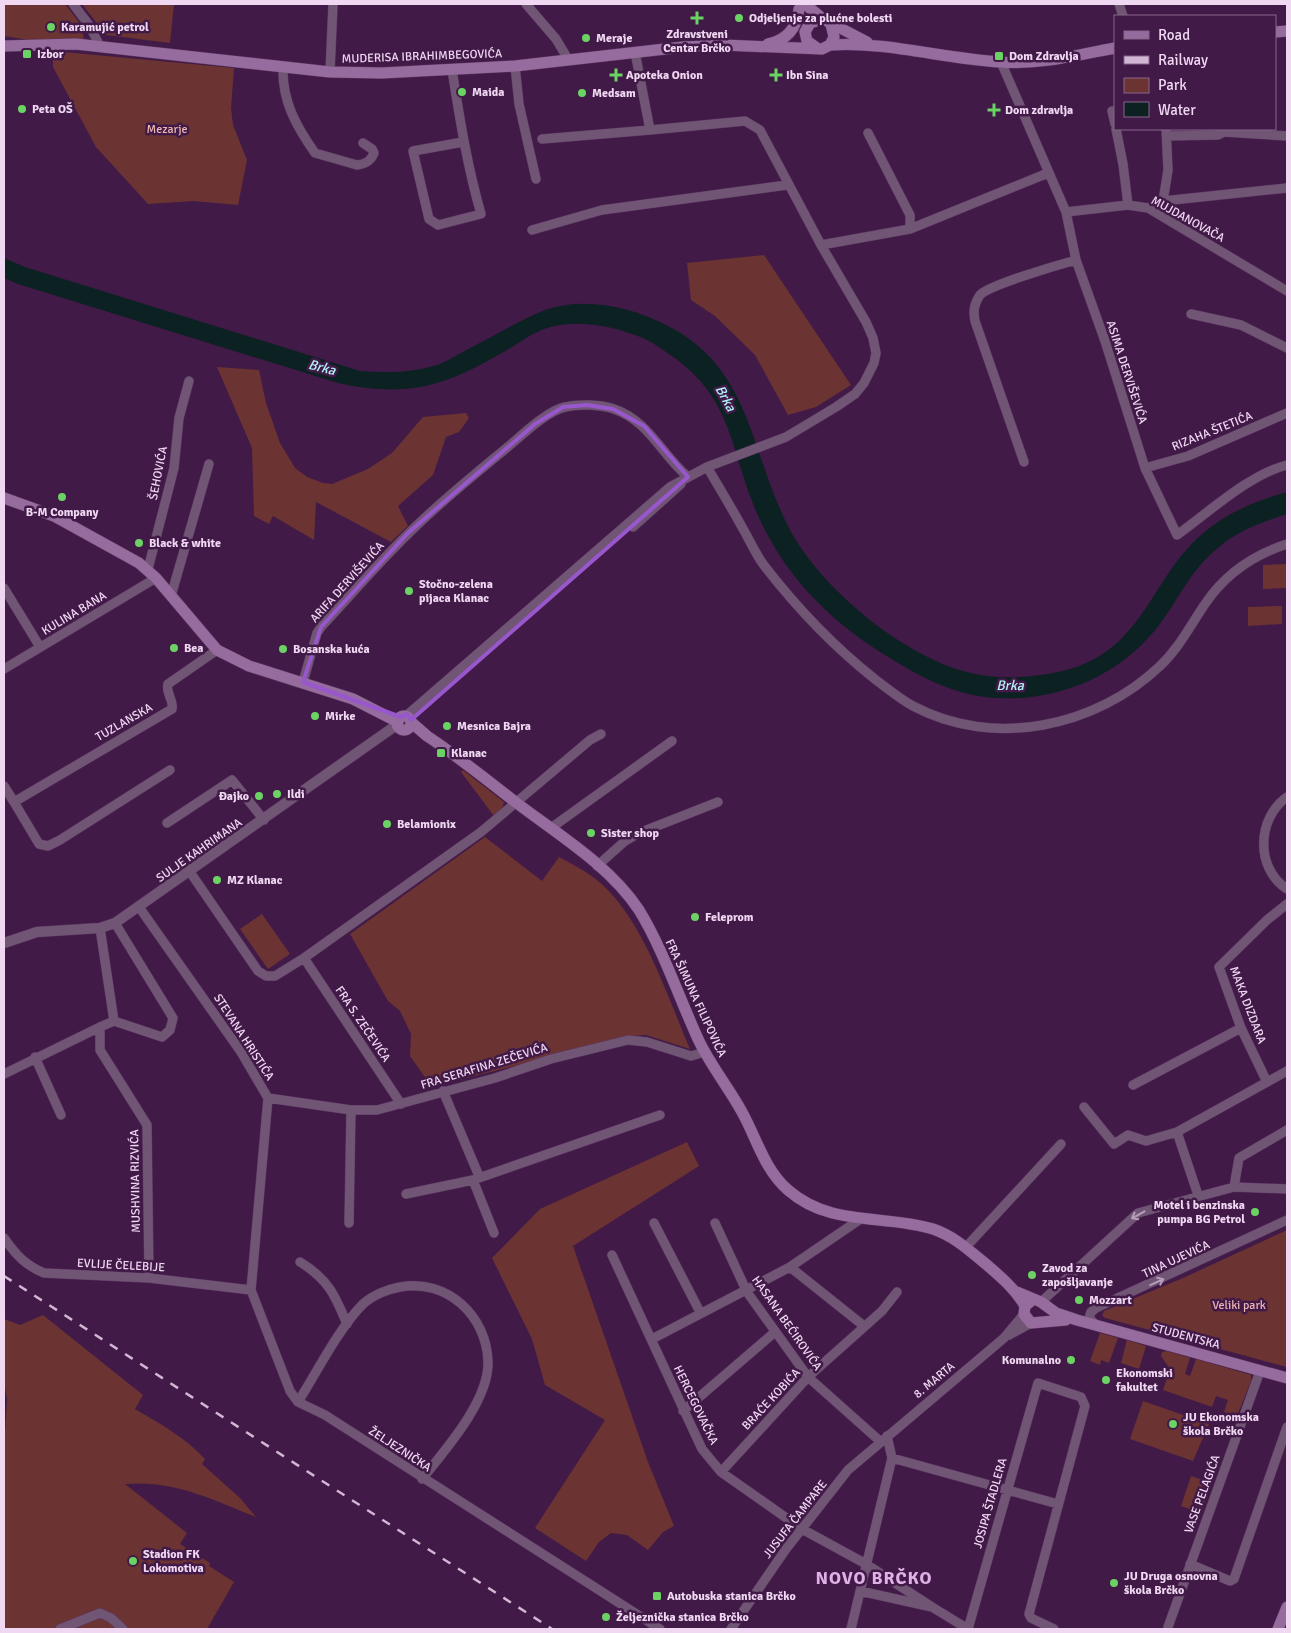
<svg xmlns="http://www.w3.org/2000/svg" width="1291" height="1633" font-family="Signika,sans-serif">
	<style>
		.green { fill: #6c3333 }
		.water { fill: #0c2122 }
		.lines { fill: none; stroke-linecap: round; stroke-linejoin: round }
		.minor-casing { stroke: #5d3863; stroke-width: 10 }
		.tertiary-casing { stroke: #5d3863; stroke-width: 11 }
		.secondary-casing { stroke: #5d3863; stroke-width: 12 }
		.minor { stroke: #715575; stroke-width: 9 }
		.tertiary { stroke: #715575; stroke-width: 10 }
		.secondary { stroke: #966b9d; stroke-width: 11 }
		.rail { stroke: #d2b7d5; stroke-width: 2.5; stroke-dasharray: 9 9; stroke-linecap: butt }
		.oneway { stroke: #b79dba }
		.marked { fill: none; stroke: #9857cc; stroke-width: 4; stroke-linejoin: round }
		.poi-dot { fill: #6bd363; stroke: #411a47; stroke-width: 2 }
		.labels { text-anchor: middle; stroke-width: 5; stroke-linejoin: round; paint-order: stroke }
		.poi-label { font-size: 12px; font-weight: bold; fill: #f0d8f3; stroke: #411a47; text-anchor: start }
		.street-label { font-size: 12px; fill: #f0d8f3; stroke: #411a47 }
		.park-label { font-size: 12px; fill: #eeb7b4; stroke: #411a47 }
		.water-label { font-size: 14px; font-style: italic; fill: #b1f2f7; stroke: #411a47 }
		.district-label { font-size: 18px; font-weight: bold; letter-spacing: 1px; fill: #e0b1e7; stroke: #411a47 }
	</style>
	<rect width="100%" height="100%" fill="#411a47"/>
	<!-- green -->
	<path class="green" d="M4,4H65L82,26L84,42L35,41L4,36Z
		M82,4H174L170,43L106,35Z
		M53,51L234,68L231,108L233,125L247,160L238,205L194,201L148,204L96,147L53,67Z
		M764,255L851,385L816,407L788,415L755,355L715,316L691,300L687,263Z
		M217,367L259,370L266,403L280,443L295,468L307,477L323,483L332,484L368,469L392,453L423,417L466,413L469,418L459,432L446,437L433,475L398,506L408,526L391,542L316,502L314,540L273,516L269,524L254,516L252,448Z
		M1287,564V588L1263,589V565Z
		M1282,606V624L1248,626V607Z
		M463,770L504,802L502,809L494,816L461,772Z
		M485,837L542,881L559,857C570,863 582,869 593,877C641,912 667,996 690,1049L646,1035L632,1036L432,1087L410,1056L411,1034L400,1011L388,1001L350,934Z
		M262,914L290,954L268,969L240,929Z
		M687,1142L699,1166L573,1246L648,1462L674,1526L663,1532L648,1550L627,1535L611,1533L599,1542L586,1561L535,1528L605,1420L545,1385L532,1339L492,1258L540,1209Z
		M1287,1230V1367L1105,1318L1102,1315L1104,1311L1183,1278Z
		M43,1315L143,1395L135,1409C160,1424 185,1437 205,1459L202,1464L240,1498L256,1517C211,1499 174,1480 125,1484L187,1533L180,1544L210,1563L209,1566L234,1582L207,1629H4V1447L7,1399L4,1383V1319L20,1325Z
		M1100,1333L1118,1338L1109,1363L1101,1360L1100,1365L1090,1361Z
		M1127,1340L1146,1346L1139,1369L1121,1363Z
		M1167,1351L1190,1358L1185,1374L1190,1376L1196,1359L1251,1375V1381L1237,1416L1224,1412L1228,1400L1216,1396L1212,1407L1163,1390L1170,1369L1161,1356L1162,1352Z
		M1143,1401L1209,1424L1193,1461L1130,1439Z
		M1191,1476L1211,1483L1201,1513L1181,1506Z"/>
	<!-- water -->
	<path class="water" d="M4,258L25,267L360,371C385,373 412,373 437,365C450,360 462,352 474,346C496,335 517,322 538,313C578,295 629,306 666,325C753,368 750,455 790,530C821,588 900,653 963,671C997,681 1037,678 1070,669C1132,651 1147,599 1181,556C1209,521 1246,503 1287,492V514C1259,523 1234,532 1212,553C1188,575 1180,597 1162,621C1122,677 1053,705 985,697C949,692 921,677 890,658C828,621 778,570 752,501C730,444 730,399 676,359C666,352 656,344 645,339C614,326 577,318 544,329C533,333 522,341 512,347C491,359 469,372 446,380C411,393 374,391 338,383L18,284L4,278Z"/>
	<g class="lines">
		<defs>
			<path id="minor" d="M73,4L89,25L100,46
				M526,4L556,39L568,59
				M1119,4L1123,16
				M1001,62L1066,212L1076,260L1105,341L1145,468L1177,535C1209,512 1250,474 1287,465
				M515,66L519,104L536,179
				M283,67C282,101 296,126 315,153L357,165C366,164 371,161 374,153L372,149L363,143
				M452,70C460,120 467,165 481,214L438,225L429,219L413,151L463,142
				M330,72L333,4
				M1112,111L1115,124
				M1116,129L1123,164L1128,205
				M1167,136L1218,135L1224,132L1287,136
				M542,139L650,130
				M1163,201L1168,170L1166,129
				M1148,208L1163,201L1287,188
				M1066,212L1128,205L1148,208L1287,291
				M910,229L1048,173
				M532,230L602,210L787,185
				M821,245L910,229V215L868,133
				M1191,314L1241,325L1287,348
				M1024,462L975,321C973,311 974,304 980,295C989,285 1058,265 1076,260
				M707,467C719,487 731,507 742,527C749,539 755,553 763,564C796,607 833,646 876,680C888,689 900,699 913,706C994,749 1096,727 1160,666C1179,648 1190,626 1205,604C1225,574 1253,555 1287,544
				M1145,468L1188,456L1287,413
				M633,527L681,484
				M148,569L174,468L179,418L189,381
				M4,588L40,647
				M171,596L209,464
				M4,669L156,578
				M303,682L317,633L321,627C350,596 378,563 409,533C440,502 475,474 509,446C523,434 547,411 565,407C578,404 600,404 614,409C649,421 661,454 688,477
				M406,716L670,487L707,467L786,437L836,407L855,394L864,383L874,363L876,353L873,338L866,322L821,245L760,130L745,121L650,130L635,52
				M170,770L60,840L48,846L39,844L14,802L172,709C174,699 165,693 168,684L217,650
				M4,786L14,802
				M1287,797C1257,818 1255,868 1287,889
				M167,823L232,780L264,820
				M551,828L672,741
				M597,866L625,841L639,833L718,802
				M190,872L258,971L266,976H275L304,958L481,832L590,740L601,734
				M139,907L241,1052L268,1098L251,1290L290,1391L298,1402L325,1415L660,1629
				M100,928L114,1021L100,1027V1050L147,1125L149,1278
				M304,958L401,1104
				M114,1021L162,1037L170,1030L173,1018L115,923
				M35,1057L61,1115
				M4,1074L100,1027
				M1267,1082L1241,1028L1219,967L1267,920L1287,904
				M1133,1085L1241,1028
				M443,1091L479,1176
				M268,1098L351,1110H377L495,1078L551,1059L628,1040L647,1042L691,1056L705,1052
				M1084,1107L1114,1144L1128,1135L1146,1141L1177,1132L1198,1195
				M1177,1132L1287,1071
				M473,1180L494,1233
				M1234,1187L1239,1158L1287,1130
				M406,1194L473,1180L660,1115
				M349,1223L351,1110
				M654,1223L700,1312
				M715,1223L747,1292L808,1377L881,1442
				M4,1238C16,1255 25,1265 44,1273L149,1278L251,1290
				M966,1247L1061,1144
				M612,1255L702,1449L721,1472L802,1529L866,1564L932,1607
				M300,1262C328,1279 335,1295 347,1324
				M790,1267L864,1326
				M1041,1302L1138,1213L1234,1187L1287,1189
				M1097,1326L1089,1318L1091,1312L1096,1308L1287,1220
				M1009,1335L1031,1323
				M652,1339L790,1267L859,1220
				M298,1402C317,1372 339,1328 363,1304C373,1295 388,1289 400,1287C447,1278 487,1316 488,1362C489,1401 445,1450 422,1479
				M683,1411L775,1332
				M892,1458L1058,1504
				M721,1472L808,1377L882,1311L897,1292
				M1190,1564L1230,1581L1234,1579L1287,1427
				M860,1591L932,1607L968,1629
				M1168,1627L1260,1371
				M60,1629L100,1613L111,1618L123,1629
				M731,1629L786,1549L848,1470L1004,1338L1024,1314
				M851,1629L892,1458L887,1436
				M968,1629L1038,1383L1081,1397L1085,1406L1029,1614L1031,1618L1054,1629"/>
			<path id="tertiary" d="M4,943L37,932L100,928L115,923L398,724"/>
			<path id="secondary" d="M805,4L823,19L867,42
				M1275,32L1287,31
				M768,44C787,40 797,28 799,9
				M830,45C885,41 945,59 1001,62C1039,65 1078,55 1115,48
				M4,46L76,44L330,72L382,73L515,66L683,47L723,45L822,49L830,45L834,37L831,24
				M817,48L807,41L805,32L810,23L823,19
				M4,498L54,516L139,563L156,578L217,650L249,666L353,699L398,722
				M397 723a7 7 0 1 1 14 0a7 7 0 1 1-14 0Z
				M411,722L427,736C459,757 488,781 518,804C559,835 610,866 639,910C664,951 679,998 699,1041C711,1066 729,1088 742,1112C757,1139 764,1169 788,1190C830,1227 883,1214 933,1229C954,1236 970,1251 987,1265C1001,1277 1016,1290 1025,1306
				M1017,1292L1041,1302L1056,1313L1077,1320L1287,1378
				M1030,1302L1025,1306L1024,1314L1031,1323L1066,1320
				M1278,1629L1287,1607"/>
		</defs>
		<!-- minor casing -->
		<use href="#minor" class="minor-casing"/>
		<!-- tertiary casing -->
		<use href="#tertiary" class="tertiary-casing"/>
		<!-- secondary casing -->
		<use href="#secondary" class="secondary-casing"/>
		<!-- minor -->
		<use href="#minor" class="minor"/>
		<!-- tertiary -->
		<use href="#tertiary" class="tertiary"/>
		<!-- secondary -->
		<use href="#secondary" class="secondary"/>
		<!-- rail -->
		<path class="rail" d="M4,1276L552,1629"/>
	</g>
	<!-- one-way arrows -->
	<defs><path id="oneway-shaft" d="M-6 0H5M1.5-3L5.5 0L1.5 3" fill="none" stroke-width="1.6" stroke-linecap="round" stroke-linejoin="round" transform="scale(1.25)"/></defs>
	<g class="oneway">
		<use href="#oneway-shaft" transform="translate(1138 1215) rotate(151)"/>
		<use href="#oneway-shaft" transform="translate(1157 1282) rotate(-24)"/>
	</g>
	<!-- marked area -->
	<path class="marked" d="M587,405L613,409L644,426L688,477L411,720L407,714L401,717L303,682L321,627L408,533L535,424L563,407Z"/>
	<!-- markers -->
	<g class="poi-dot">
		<path d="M694.5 10.5h5v5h5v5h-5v5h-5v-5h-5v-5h5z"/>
		<circle cx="739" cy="18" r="5"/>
		<circle cx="51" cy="27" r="5"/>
		<circle cx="586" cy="38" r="5"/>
		<rect x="22" y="49" width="10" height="10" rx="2.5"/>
		<rect x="994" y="51" width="10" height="10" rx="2.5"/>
		<path d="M613.5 67.5h5v5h5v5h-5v5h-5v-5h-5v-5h5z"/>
		<path d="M773.5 67.5h5v5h5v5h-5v5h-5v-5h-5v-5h5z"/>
		<circle cx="462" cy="92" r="5"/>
		<circle cx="582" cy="93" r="5"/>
		<circle cx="22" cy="109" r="5"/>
		<path d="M991.5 102.5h5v5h5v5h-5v5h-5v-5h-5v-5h5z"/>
		<circle cx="62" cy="497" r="5"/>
		<circle cx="139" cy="543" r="5"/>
		<circle cx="409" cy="591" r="5"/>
		<circle cx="174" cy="648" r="5"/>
		<circle cx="283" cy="649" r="5"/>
		<circle cx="315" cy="716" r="5"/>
		<circle cx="447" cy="726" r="5"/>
		<rect x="436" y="748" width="10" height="10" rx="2.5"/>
		<circle cx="277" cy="794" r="5"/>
		<circle cx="259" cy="796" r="5"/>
		<circle cx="387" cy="824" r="5"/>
		<circle cx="591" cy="833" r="5"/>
		<circle cx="217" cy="880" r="5"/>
		<circle cx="695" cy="917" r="5"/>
		<circle cx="1255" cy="1212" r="5"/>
		<circle cx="1032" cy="1275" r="5"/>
		<circle cx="1079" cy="1300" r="5"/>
		<circle cx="1071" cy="1360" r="5"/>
		<circle cx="1106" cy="1380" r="5"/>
		<circle cx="1173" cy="1424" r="5"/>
		<circle cx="133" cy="1561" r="5"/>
		<circle cx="1114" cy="1583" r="5"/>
		<rect x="652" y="1591" width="10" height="10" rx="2.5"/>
		<circle cx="606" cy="1617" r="5"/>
	</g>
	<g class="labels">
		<!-- poi labels -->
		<g class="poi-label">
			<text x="749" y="22">Odjeljenje za plućne bolesti</text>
			<text x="61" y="31">Karamujić petrol</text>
			<text x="697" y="38" text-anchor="middle">Zdravstveni<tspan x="697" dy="14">Centar Brčko</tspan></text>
			<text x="596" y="42">Meraje</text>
			<text x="37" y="58">Izbor</text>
			<text x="1009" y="60">Dom Zdravlja</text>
			<text x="626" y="79">Apoteka Onion</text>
			<text x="786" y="79">Ibn Sina</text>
			<text x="472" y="96">Maida</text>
			<text x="592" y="97">Medsam</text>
			<text x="32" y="113">Peta OŠ</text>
			<text x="1005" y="114">Dom zdravlja</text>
			<text x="62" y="516" text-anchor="middle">B-M Company</text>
			<text x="149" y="547">Black &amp; white</text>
			<text x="419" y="588">Stočno-zelena<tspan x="419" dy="14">pijaca Klanac</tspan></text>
			<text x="184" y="652">Bea</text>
			<text x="293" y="653">Bosanska kuća</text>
			<text x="325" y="720">Mirke</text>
			<text x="457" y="730">Mesnica Bajra</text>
			<text x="451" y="757">Klanac</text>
			<text x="287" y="798">Ildi</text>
			<text x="249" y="800" text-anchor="end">Đajko</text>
			<text x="397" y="828">Belamionix</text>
			<text x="601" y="837">Sister shop</text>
			<text x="227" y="884">MZ Klanac</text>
			<text x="705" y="921">Feleprom</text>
			<text x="1245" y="1209" text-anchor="end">Motel i benzinska<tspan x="1245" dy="14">pumpa BG Petrol</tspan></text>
			<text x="1042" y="1272">Zavod za<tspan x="1042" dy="14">zapošljavanje</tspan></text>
			<text x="1089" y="1304">Mozzart</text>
			<text x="1061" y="1364" text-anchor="end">Komunalno</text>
			<text x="1116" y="1377">Ekonomski<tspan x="1116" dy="14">fakultet</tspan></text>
			<text x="1183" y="1421">JU Ekonomska<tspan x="1183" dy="14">škola Brčko</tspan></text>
			<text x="143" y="1558">Stadion FK<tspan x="143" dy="14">Lokomotiva</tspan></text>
			<text x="1124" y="1580">JU Druga osnovna<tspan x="1124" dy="14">škola Brčko</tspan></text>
			<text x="667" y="1600">Autobuska stanica Brčko</text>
			<text x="616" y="1621">Željeznička stanica Brčko</text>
		</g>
		<!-- street labels -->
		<g class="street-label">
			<text transform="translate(422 56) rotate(-2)" y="4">MUDERISA IBRAHIMBEGOVIĆA</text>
			<text transform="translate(1188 219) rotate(29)" y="4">MUJDANOVAČA</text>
			<text transform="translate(1127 372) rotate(72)" y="4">ASIMA DERVIŠEVIĆA</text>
			<text transform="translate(1212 431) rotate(-22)" y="4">RIZAHA ŠTETIĆA</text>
			<text transform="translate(158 473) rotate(-79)" y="4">ŠEHOVIĆA</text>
			<text transform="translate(347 582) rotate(-48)" y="4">ARIFA DERVIŠEVIĆA</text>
			<text transform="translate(74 613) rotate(-31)" y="4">KULINA BANA</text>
			<text transform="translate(124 722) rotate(-30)" y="4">TUZLANSKA</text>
			<text transform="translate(199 850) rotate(-35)" y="4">SULJE KAHRIMANA</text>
			<text transform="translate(696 998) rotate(65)" y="4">FRA ŠIMUNA FILIPOVIĆA</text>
			<text transform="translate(1248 1005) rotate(69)" y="4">MAKA DIZDARA</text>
			<text transform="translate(363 1024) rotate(56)" y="4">FRA S. ZEČEVIĆA</text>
			<text transform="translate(244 1037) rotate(57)" y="4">STEVANA HRISTIĆA</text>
			<text transform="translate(484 1066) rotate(-17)" y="4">FRA SERAFINA ZEČEVIĆA</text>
			<text transform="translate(135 1181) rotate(-91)" y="4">MUSHVINA RIZVIĆA</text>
			<text transform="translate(1176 1259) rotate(-25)" y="4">TINA UJEVIĆA</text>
			<text transform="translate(121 1265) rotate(3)" y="4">EVLIJE ČELEBIJE</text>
			<text transform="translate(787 1323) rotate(55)" y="4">HASANA BEĆIROVIĆA</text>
			<text transform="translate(1186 1336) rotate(15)" y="4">STUDENTSKA</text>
			<text transform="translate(934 1380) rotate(-40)" y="4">8. MARTA</text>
			<text transform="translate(771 1399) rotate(-47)" y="4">BRAĆE KOBIĆA</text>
			<text transform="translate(696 1405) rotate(64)" y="4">HERCEGOVAČKA</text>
			<text transform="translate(400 1449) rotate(33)" y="4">ŽELJEZNIČKA</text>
			<text transform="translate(1202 1494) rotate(-70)" y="4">VASE PELAGIĆA</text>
			<text transform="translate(990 1503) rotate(-74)" y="4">JOSIPA ŠTADLERA</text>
			<text transform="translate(795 1519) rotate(-52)" y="4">JUSUFA ČAMPARE</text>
		</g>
		<!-- park labels -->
		<g class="park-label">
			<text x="167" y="133">Mezarje</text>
			<text x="1239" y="1309">Veliki park</text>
		</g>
		<!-- water labels -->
		<g class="water-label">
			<text transform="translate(322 367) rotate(14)" y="5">Brka</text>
			<text transform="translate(726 398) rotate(61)" y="5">Brka</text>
			<text x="1010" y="690">Brka</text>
		</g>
		<!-- district labels -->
		<g class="district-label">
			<text x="874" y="1584">NOVO BRČKO</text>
		</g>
	</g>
	<!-- border -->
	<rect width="1291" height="1633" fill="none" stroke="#f0d8f3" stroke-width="10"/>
	<!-- legend -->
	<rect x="1114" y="15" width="162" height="115" fill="#411a47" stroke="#87668c"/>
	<rect x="1124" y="31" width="25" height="8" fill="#966b9d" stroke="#87668c"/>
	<text x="1158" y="40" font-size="15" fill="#f0d8f3">Road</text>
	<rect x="1124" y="56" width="25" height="8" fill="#d2b7d5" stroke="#87668c"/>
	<text x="1158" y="65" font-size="15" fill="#f0d8f3">Railway</text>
	<rect x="1124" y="78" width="25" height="15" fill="#6c3333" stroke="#87668c"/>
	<text x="1158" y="90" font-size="15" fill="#f0d8f3">Park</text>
	<rect x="1124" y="102" width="25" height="15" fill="#0c2122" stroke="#87668c"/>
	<text x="1158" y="115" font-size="15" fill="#f0d8f3">Water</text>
</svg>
